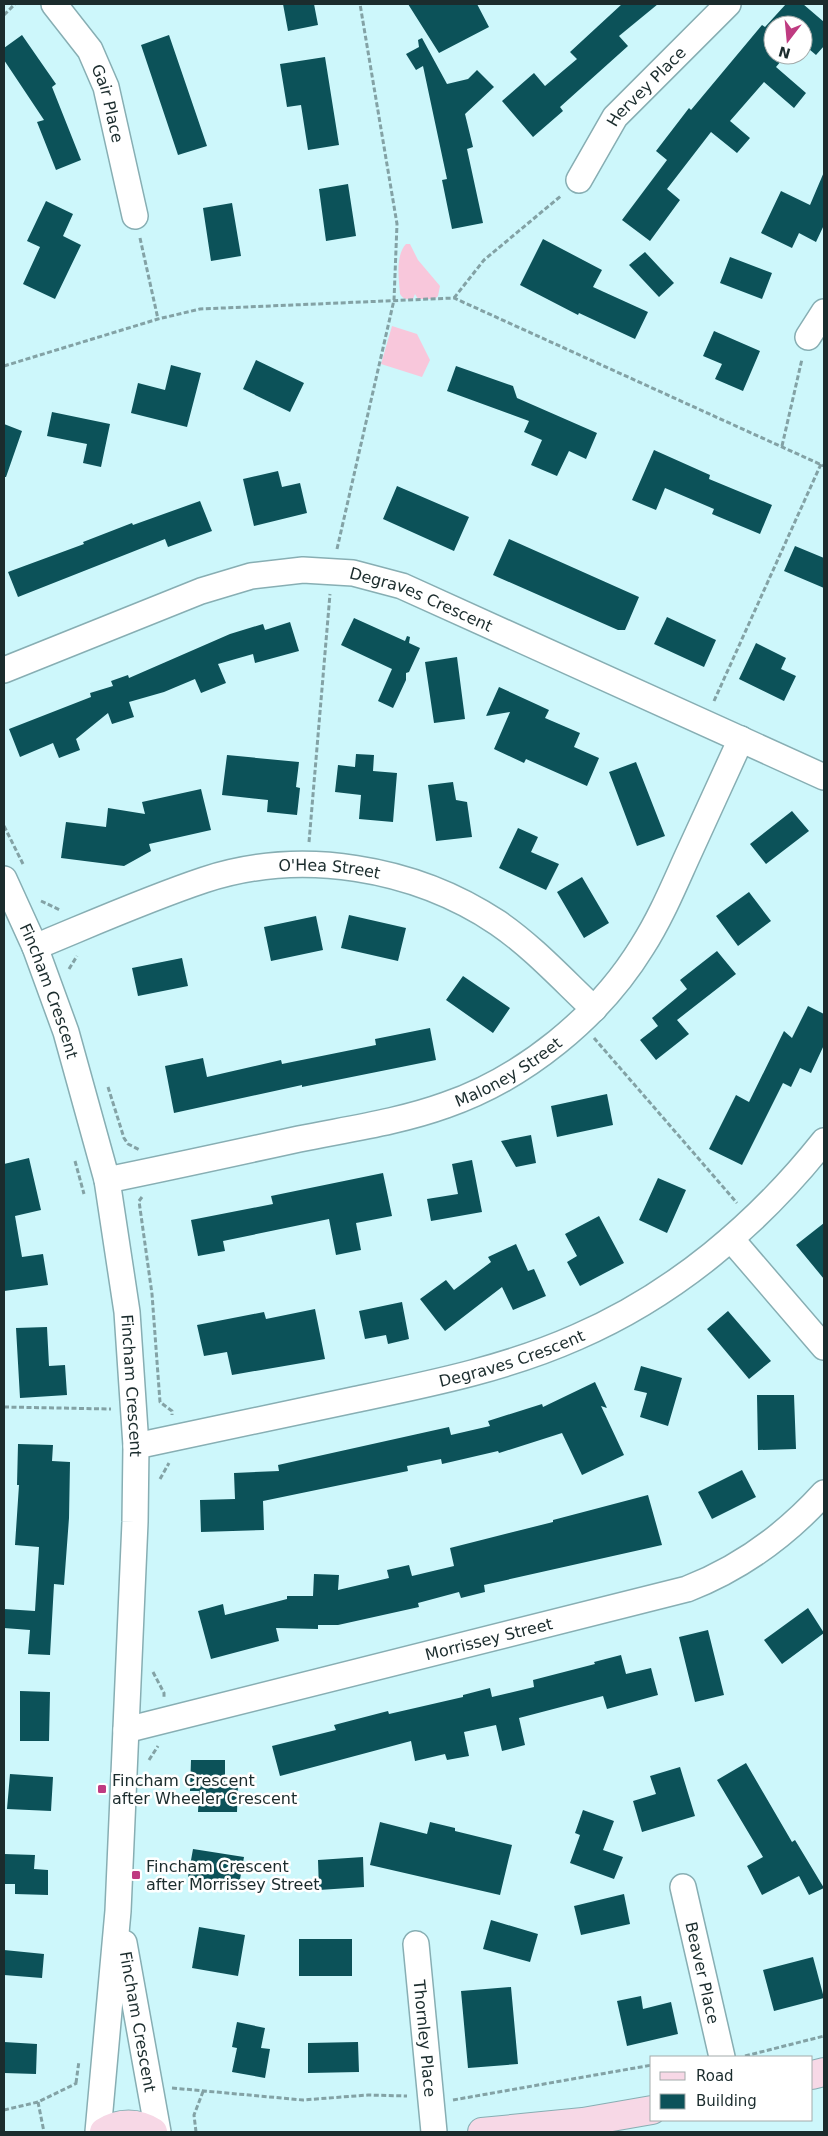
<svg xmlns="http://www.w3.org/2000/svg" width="828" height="2136" font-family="'DejaVu Sans',sans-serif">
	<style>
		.green { fill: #f8c7db }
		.building { fill: #0c5259 }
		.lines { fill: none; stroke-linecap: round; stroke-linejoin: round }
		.street-casing { stroke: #87aeb3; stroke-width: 28 }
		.secondary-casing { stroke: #87aeb3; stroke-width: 30 }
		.path { stroke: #83a2a5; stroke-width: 3; stroke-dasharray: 5 2.5; stroke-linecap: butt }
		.street { stroke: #fff; stroke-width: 25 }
		.secondary { stroke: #f7d8e6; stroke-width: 28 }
		.poi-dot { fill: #bf3b81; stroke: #fff; stroke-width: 2 }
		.labels { text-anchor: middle; stroke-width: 5; stroke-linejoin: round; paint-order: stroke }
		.street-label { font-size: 16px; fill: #1b2c2d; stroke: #fff }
		.poi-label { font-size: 16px; fill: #1b2c2d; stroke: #fff; text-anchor: start }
	</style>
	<rect width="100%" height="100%" fill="#cdf7fb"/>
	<!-- green -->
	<path class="green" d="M406,244H410L418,260L440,286L438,296L435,299H418L415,294L413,299C407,300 403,299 400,294C399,279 395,256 406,244Z
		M392,326L417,334L430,360L422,377L381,364Z"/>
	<!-- building -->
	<path class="building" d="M283,4H314L318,25L288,31Z
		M408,4H477L489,27L439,53Z
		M622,4H658L619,36L628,46L560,107L563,111L533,137L502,101L534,73L545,86L577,59L570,52Z
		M786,4H803L824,22V46L816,55L803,44V25H773V55H786L776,67L806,93L794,108L764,82L730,121L750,138L737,153L711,132L667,189L680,200L650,241L622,220L667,160L656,151L689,108L691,110L762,25L765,27Z
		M22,35L56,84L52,87L81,160L56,170L37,122L44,120L4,60V48Z
		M169,35L207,146L178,155L141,45Z
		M422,38L447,84L468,79L477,70L494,87L465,114L473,147L467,149L483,223L452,229L442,180L447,179L423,66L416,70L406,54L419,47L418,40Z
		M325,57L339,145L308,150L301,105L287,107L280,64Z
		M824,172V225L816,242L799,233L792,248L761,233L781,191L810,205Z
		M348,184L356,236L326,241L319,189Z
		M46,201L73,214L63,236L81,245L55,299L23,284L40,247L27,241Z
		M232,203L241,256L211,261L203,208Z
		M543,239L602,270L593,287L648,312L635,339L579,313L578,315L520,285Z
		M645,252L674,283L659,297L629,265Z
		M730,257L772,273L762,299L720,283Z
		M714,331L760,351L743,391L715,379L722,364L703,356Z
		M256,360L304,383L290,412L243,389Z
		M171,365L201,373L187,427L131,413L138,383L165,390Z
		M456,366L513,386L517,398L597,433L586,459L569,451L557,476L531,465L542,440L524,432L529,421L447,391Z
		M52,412L110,424L101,467L83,463L87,444L47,436Z
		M4,424L22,431L6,477H4Z
		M654,450L710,475L709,479L772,505L760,534L712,514L714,509L665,488L656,510L632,500Z
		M278,471L282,487L300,483L307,513L254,526L243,479Z
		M397,486L469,517L454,551L383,519Z
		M200,501L212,531L168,547L165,539L18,597L8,572L84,544L83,542L132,523L133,525Z
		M509,539L639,597L625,630H618L493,575Z
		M795,546L824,558V588L784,571Z
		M667,617L716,640L704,667L654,644Z
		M354,618L405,641L407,636L410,637L409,643L420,648L409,672L406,673V680L393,708L378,701L392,669L341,645Z
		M290,622L299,651L255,663L253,654L218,664L226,683L201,693L195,679L164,692L129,702L134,717L112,724L108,713L76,739L80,750L59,758L53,743L20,757L9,729L91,697L90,693L113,686L111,681L128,675L129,678L230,634L263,624L265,630Z
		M756,643L786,658L781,669L796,676L784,701L739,679Z
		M457,657L465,719L434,723L425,662Z
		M499,687L549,710L545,718L580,733L574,747L599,758L587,786L526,759L524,763L494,749L510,712L486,716Z
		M356,754L374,755L373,771L397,773L393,822L359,819L361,795L335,792L338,765L355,767Z
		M227,755L299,762L296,787L300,788L297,815L267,812L268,800L222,795Z
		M636,762L665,836L637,846L609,772Z
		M453,782L456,800L467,802L472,837L436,841L428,785Z
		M201,789L211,830L149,844L151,851L124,866L61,858L66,822L106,827L108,808L145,814L142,802Z
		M792,811L809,831L766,864L750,844Z
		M518,828L538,837L531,852L559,864L546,890L499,868Z
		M582,877L609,923L584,938L557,892Z
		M749,892L771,921L738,946L716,916Z
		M349,915L406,928L398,961L341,948Z
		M316,916L323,950L271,961L264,927Z
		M717,951L736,974L677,1020L689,1034L656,1060L640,1040L658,1026L652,1018L687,989L680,980Z
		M182,958L188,986L138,996L132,968Z
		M463,976L510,1008L493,1033L446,1000Z
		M808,1006L824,1014V1045L811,1073L800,1068L791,1087L783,1083L742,1165L709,1149L736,1095L749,1102L784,1031L792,1038Z
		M430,1028L436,1060L302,1087V1085L174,1113L165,1066L203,1058L207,1077L281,1060L282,1064L376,1045L375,1039Z
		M607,1094L613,1125L557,1137L551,1106Z
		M531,1135L536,1163L516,1167L501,1141Z
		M29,1158L41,1210L15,1216L22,1257L43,1254L48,1285L4,1291V1164Z
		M472,1160L482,1212L431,1221L427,1199L458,1194L452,1164Z
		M383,1173L392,1216L356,1223L361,1250L336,1255L329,1219L223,1241L225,1251L198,1256L191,1220L273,1204L271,1196Z
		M658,1178L686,1190L667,1233L639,1220Z
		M599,1216L624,1263L580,1286L567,1262L577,1256L565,1234Z
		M824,1223V1279L796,1245Z
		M516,1244L528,1271L534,1269L546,1296L513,1310L502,1287L445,1331L420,1299L446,1280L454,1290L491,1262L488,1257Z
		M402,1302L409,1339L388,1344L386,1335L365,1339L359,1311Z
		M315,1309L325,1359L232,1375L227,1352L204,1356L197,1325L264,1312L266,1319Z
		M728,1311L771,1361L749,1379L707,1329Z
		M47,1327L49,1366L65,1365L67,1395L20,1398L16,1328Z
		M641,1366L682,1378L668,1426L640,1417L647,1393L634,1390Z
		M595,1382L607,1408L601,1406L624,1455L582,1475L562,1433L499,1453L498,1451L442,1464L441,1459L407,1466L408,1471L263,1501L264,1530L201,1532L200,1500L235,1499L234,1473L279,1471L278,1465L449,1427L451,1435L490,1426L488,1421L542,1404L543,1407Z
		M757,1395H794L796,1449L758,1450Z
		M18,1444L53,1445L52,1461L70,1462L69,1518L64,1585L54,1584L50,1655L28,1654L30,1630L4,1628V1609L35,1611L39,1547L15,1545L19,1485H17Z
		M742,1470L756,1497L712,1519L698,1492Z
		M648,1495L662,1545L484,1585L485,1592L461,1598L459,1592L418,1603L419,1607L338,1625H318V1629L276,1628L279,1641L211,1659L198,1611L223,1604L225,1615L287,1599V1596H313L314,1574L339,1575L338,1590L389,1578L387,1570L409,1565L412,1576L454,1566L450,1548L553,1522V1520Z
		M808,1608L824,1633L782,1664L764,1640Z
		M708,1630L724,1695L695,1702L679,1637Z
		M621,1655L626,1674L651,1668L658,1695L607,1709L603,1696L519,1718L525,1745L502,1751L496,1725L464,1732L469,1756L447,1760L445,1754L415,1761L411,1741L280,1776L272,1746L336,1730L334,1725L388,1711L389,1714L463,1697V1695L490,1688L492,1697L534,1687L533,1680L595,1664L594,1662Z
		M20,1691L50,1692L49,1741H20Z
		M191,1760H225V1785H238L237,1812H198L199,1791H190Z
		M746,1763L792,1842L795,1840L824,1888L809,1895L799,1876L762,1895L747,1866L763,1857L717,1780Z
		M680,1767L695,1816L642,1832L633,1801L656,1794L650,1776Z
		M10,1774L53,1777L51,1811L7,1809Z
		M583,1810L614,1821L603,1850L623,1857L614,1879L570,1863L580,1835L575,1833Z
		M380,1822L427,1834L430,1822L455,1828V1831L512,1845L500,1895L370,1865Z
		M193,1849L244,1857L239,1885L188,1877Z
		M4,1854L35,1855L34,1869L48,1870V1895L15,1894V1884H4Z
		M363,1857L364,1887L319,1890L318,1860Z
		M624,1894L630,1924L581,1935L574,1906Z
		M491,1920L538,1934L530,1962L483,1949Z
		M199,1927L245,1935L238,1976L192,1968Z
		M299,1939H352V1976H299Z
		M4,1950L44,1954L42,1978L4,1975Z
		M813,1957L824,1998L774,2011L763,1970Z
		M511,1987L518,2064L468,2068L461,1991Z
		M641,1996L643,2009L671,2002L678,2034L627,2046L617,2001Z
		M237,2022L265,2028L261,2048L270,2049L265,2078L232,2072L237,2048L232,2047Z
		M4,2042L37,2044L36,2074L4,2073Z
		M358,2042L359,2072L308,2073V2043Z"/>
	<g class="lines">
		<defs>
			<g id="street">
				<path id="s1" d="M54,4L90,50L106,87L135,216"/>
				<path id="s2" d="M579,180L615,117L728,4"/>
				<path d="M808,337L824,312"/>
				<path id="s3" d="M4,670L201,591L251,576L303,570L353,573L402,586L824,777"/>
				<path id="s4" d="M4,879L35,947L66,1032L107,1180L127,1312L136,1446L135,1522L118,1911L98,2132"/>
				<path id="s5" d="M35,947C91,924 147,899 204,880C301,848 414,867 498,923C533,947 563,980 594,1009"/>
				<path id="s6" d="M107,1180C171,1167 235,1153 299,1139C348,1129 399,1122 446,1105C524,1078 599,1017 642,947C660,919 673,888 687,857C705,818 723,778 741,739"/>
				<path d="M731,1239L824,1347"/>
				<path id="s7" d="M136,1446C208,1431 280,1416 353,1400C429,1384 505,1369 577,1337C674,1295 758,1224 824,1141"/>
				<path id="s8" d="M126,1730L687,1589C741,1568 785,1536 824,1493"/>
				<path id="s9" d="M683,1887L722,2057"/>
				<path id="s10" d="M124,1943L158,2132"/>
				<path id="s11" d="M416,1944L434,2132"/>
			</g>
			<path id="secondary" d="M812,2075L824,2072
				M104,2132C119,2122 138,2122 153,2132
				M482,2132L583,2122L652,2110"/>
		</defs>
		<!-- street casing -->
		<use href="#street" class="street-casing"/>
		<!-- secondary casing -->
		<use href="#secondary" class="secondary-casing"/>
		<!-- path -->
		<path class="path" d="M4,15L15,4
			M140,238L158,319
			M454,298L484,260L562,195
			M4,366L158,319L200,309L454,298L824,466
			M782,446L802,359
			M337,549L394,300L397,224L360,4
			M714,701L821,464
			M4,826L23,864
			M309,842L330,594
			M41,901L60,910
			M69,969L77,956
			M594,1038L737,1203
			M108,1087L124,1138L128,1144L140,1150
			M75,1161L84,1194
			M142,1197L139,1201L152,1294L160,1402L172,1411V1415
			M4,1407L111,1409
			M160,1479L169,1463
			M153,1672L164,1693V1698
			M149,1760L158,1746
			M745,2056L824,2036
			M76,2083L79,2061
			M172,2088L303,2100L368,2095L407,2096
			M453,2100L652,2065
			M38,2102L44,2132
			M4,2110L38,2102L77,2083
			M196,2132L194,2115L204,2089"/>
		<!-- street -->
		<use href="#street" class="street"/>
		<!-- secondary -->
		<use href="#secondary" class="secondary"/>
	</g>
	<!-- markers -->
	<g class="poi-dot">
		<rect x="97" y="1784" width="10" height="10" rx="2.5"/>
		<rect x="131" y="1870" width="10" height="10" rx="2.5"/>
	</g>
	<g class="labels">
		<!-- street labels -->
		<g class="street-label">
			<text dy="6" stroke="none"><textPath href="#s2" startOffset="116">Hervey Place</textPath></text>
			<text dy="6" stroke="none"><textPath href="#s1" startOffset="115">Gair Place</textPath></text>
			<text dy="6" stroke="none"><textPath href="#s3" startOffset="440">Degraves Crescent</textPath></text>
			<text dy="6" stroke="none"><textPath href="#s5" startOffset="309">O'Hea Street</textPath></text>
			<text dy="6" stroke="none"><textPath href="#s4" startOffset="121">Fincham Crescent</textPath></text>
			<text dy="6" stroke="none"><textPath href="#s6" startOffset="418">Maloney Street</textPath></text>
			<text dy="6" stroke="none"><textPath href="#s7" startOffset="386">Degraves Crescent</textPath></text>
			<text dy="6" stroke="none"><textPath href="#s4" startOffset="526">Fincham Crescent</textPath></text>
			<text dy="6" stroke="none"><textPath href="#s8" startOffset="374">Morrissey Street</textPath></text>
			<text dy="6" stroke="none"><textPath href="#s9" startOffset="88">Beaver Place</textPath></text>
			<text dy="6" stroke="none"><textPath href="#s10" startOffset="80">Fincham Crescent</textPath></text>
			<text dy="6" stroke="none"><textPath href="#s11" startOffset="95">Thornley Place</textPath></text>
		</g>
		<!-- poi labels -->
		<g class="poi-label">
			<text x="112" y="1786">Fincham Crescent<tspan x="112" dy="18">after Wheeler Crescent</tspan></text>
			<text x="146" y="1872">Fincham Crescent<tspan x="146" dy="18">after Morrissey Street</tspan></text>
		</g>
	</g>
	<!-- border -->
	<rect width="828" height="2136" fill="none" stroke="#1b2c2d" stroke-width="10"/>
	<!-- legend -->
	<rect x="650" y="2056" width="162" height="65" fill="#ffffff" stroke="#a4abab"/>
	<rect x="660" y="2072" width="25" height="8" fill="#f7d8e6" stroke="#a4abab"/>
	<text x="696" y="2081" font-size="15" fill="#1b2c2d">Road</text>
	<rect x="660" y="2094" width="25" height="15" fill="#0c5259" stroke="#a4abab"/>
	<text x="696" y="2106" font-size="15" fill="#1b2c2d">Building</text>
	<!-- north arrow -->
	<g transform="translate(788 40) rotate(196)"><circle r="24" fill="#ffffff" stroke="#a4abab"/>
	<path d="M0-4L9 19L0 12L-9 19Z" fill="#bf3b81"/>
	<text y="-8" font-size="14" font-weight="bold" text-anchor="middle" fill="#1b2c2d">N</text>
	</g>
</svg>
